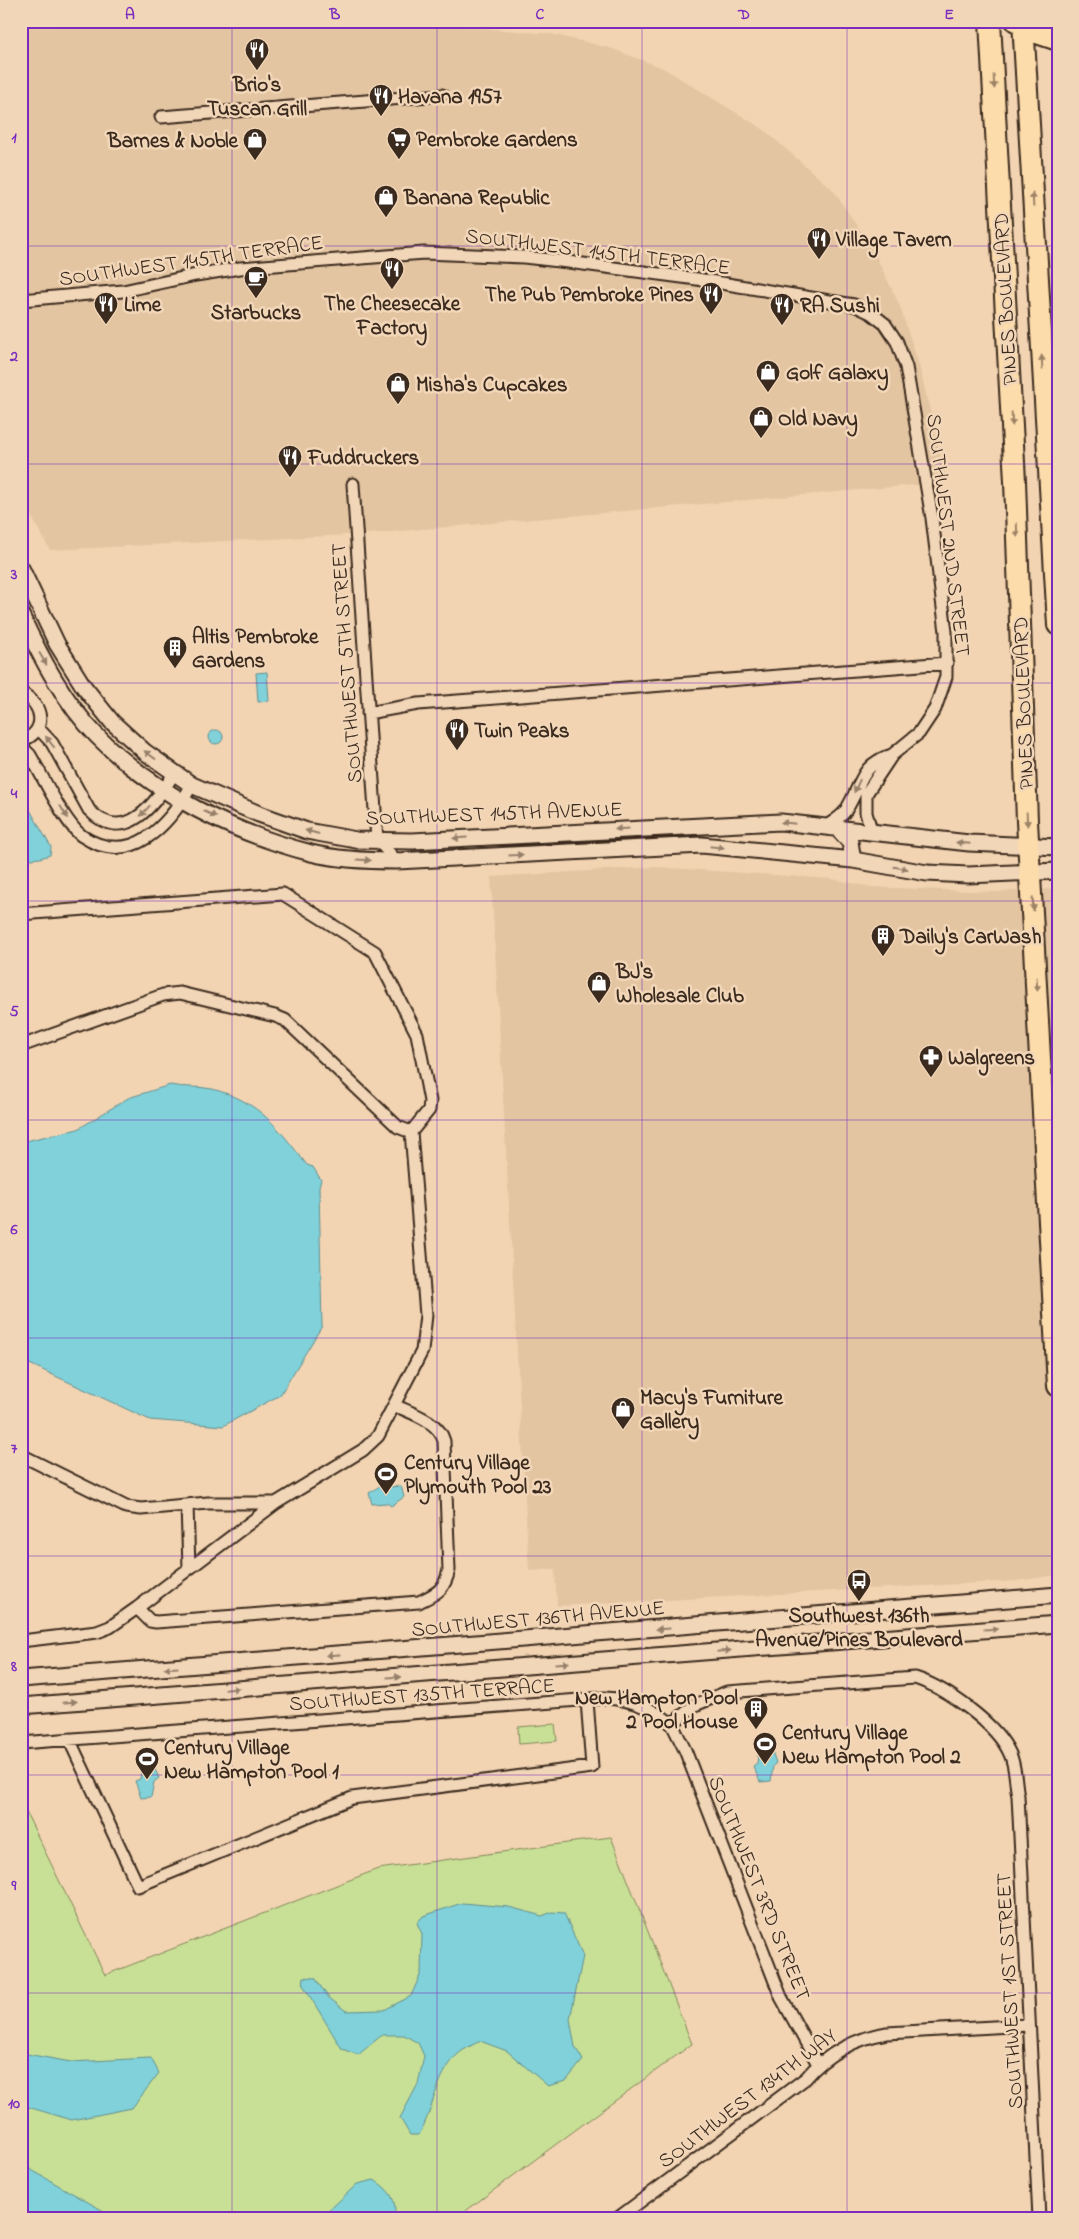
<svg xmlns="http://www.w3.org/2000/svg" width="1079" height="2239" font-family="'Indie Flower',sans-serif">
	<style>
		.built { fill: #e3c5a2 }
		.green { fill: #c8e095; stroke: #82855a }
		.water { fill: #80d1d9; stroke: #648e8e }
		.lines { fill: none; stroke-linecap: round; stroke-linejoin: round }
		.street-casing { stroke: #3b2a1e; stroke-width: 15 }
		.secondary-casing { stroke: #3b2a1e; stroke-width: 19 }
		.highway-casing { stroke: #3b2a1e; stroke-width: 24 }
		.street { stroke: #f2d6b8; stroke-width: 11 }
		.secondary { stroke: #f2d6b8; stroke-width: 15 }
		.highway { stroke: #fddcac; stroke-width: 20 }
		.oneway { fill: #9c8365 }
		.oneway2 { fill: #96806b }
		.grid { fill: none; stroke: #7b2cbf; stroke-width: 1; stroke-opacity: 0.55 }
		.labels { text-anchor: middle; stroke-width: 5; stroke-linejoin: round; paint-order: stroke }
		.poi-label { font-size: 21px; font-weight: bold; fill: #3b2a1e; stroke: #f2d6b8; text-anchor: start }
		.street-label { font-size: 21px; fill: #3b2a1e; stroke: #f2d6b8 }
		.neatline { fill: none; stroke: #7b2cbf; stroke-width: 2 }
		.grid-label { font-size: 16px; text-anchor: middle; font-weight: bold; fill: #7b2cbf }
	</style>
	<rect width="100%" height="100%" fill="#f2d4b2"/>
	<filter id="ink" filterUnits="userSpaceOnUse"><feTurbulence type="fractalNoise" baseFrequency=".02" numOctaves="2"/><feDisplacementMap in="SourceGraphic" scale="10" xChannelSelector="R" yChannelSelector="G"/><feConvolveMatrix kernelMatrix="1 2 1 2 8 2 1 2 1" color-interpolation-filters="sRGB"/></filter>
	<g filter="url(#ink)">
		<!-- built -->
		<path class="built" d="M446,25L551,34L610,48L663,68L763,129L833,190L873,250L899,304L919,365L947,482L369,534L50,550L21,498V27Z
			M655,867L832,879L871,887L995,892L1058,889V1575L1016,1581L557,1606L555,1569L529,1571L491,877Z"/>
		<!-- green -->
		<path class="green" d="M555,1724L557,1741L519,1744L518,1727Z
			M21,1802L105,1975L378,1869L611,1837L692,2044L456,2218H21Z"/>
		<!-- water -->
		<path class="water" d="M267,672L269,701L258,702L256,673Z
			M209 737a7 7 0 1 1 14 0a7 7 0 1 1-14 0Z
			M30,810L51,847L50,855L40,858L21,860V811Z
			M170,1085C184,1088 199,1086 212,1089C260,1101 278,1128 307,1165L313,1167L321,1180L319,1187L322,1326L280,1395L223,1426L150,1420L21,1360V1142L78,1129L128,1098Z
			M383,1484L387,1487L401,1486L404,1497L391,1506L387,1503L372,1504L369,1493Z
			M771,1748L776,1763L773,1766L771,1781L760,1782L753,1766L757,1763L759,1749Z
			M152,1763L159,1778L154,1782L151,1797L141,1798L135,1781L140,1779L142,1764Z
			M462,1903L509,1907L542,1916L552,1912L564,1913L583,1956L570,2019L575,2047L583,2060L566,2081L548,2086L507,2051L480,2041C473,2045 463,2049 457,2055C435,2078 434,2108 419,2135H410L400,2118L418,2084L424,2056L418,2043L404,2035H382L358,2055L342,2049L303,1985L304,1977L315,1978L328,1997L346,2011L384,2010L411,1996L421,1973L422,1934L417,1923L423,1916Z
			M21,2053L71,2062L151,2058L159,2073L132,2108L72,2120L21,2105Z
			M21,2164L116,2218H27L21,2214Z
			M374,2180C389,2189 398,2200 394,2218H321L357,2184Z"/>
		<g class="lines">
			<defs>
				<path id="street" d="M161,117L442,95
					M21,300L123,291L196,275L240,268L424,253L524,257L568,262L697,279L854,305L871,313L885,324L897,342L906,367L932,518L946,632V677L935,709L919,733L892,755L866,794V813L872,833
					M353,484L377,840L397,861
					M21,693C44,704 48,732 21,741
					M368,713L418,704L947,663
					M38,728L52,743L89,810C125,847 156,803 175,772
					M21,746L30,755C42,775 65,824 82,836C132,869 169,824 192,785
					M825,827C832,822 842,817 846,810C862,785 860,764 892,755
					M21,914L283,894L375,952L417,1034L430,1101L429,1110L411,1132
					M21,1046L163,995L180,993L275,1016L285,1020L398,1127L411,1132
					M21,1455L126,1507L141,1509L208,1503H276L363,1450L378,1436L394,1405
					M187,1505L189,1568
					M137,1608L276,1503
					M21,1641L97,1632L110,1627L137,1608L150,1621L156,1622L419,1602C437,1593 444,1591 449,1570L444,1441C439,1421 411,1413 394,1405L422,1351L426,1315L411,1132
					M672,1724L685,1750L781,1997L818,2064
					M69,1739L138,1886L352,1798L592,1767L587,1700
					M21,1743L605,1698C632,1699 651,1708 672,1724L695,1705L727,1692L915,1678C946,1688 997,1724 1010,1754C1016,1767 1015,1782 1018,1796L1039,2218
					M618,2218L806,2078C826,2054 856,2038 887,2033L1028,2025"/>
				<path id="secondary" d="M21,568L57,644L84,687L112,722L145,752L192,785L259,814L307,831L356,840L412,841L781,822L969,843L1058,847
					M21,615C41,658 64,702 97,736C154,794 233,833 311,853C339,860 368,861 397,861L702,845L853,860L927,873L968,875L1058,871
					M838,829L850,842L853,860
					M21,1679C367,1652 712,1624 1058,1595
					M21,1706L1058,1624"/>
				<path id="highway" d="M990,21L1015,481L1027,821L1058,1386
					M1016,21L1037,33L1058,40
					M1023,21L1058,625"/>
			</defs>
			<!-- street casing -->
			<use href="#street" class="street-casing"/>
			<!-- secondary casing -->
			<use href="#secondary" class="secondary-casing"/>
			<!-- highway casing -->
			<use href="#highway" class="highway-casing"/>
			<!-- street -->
			<use href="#street" class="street"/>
			<!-- secondary -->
			<use href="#secondary" class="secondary"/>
			<!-- highway -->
			<use href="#highway" class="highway"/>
		</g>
		<!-- one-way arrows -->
		<defs><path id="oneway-solid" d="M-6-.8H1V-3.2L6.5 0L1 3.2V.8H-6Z" transform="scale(1.25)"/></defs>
		<g class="oneway">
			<use href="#oneway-solid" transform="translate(994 82) rotate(87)"/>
			<use href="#oneway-solid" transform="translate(1033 200) rotate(-93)"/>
			<use href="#oneway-solid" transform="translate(1042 362) rotate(-93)"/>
			<use href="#oneway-solid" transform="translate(1012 419) rotate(87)"/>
			<use href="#oneway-solid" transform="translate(1017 530) rotate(88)"/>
			<use href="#oneway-solid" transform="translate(1027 819) rotate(87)"/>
			<use href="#oneway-solid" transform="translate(1033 904) rotate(87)"/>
			<use href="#oneway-solid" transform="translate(1037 984) rotate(87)"/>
		</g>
		<g class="oneway2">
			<use href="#oneway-solid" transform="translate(43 659) rotate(59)"/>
			<use href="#oneway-solid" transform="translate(50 742) rotate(-128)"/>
			<use href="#oneway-solid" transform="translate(150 755) rotate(-144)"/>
			<use href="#oneway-solid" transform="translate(857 786) rotate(114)"/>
			<use href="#oneway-solid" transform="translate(145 811) rotate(132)"/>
			<use href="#oneway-solid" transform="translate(64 812) rotate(59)"/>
			<use href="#oneway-solid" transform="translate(210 814) rotate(25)"/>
			<use href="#oneway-solid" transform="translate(788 823) rotate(-174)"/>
			<use href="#oneway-solid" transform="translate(622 829) rotate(177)"/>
			<use href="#oneway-solid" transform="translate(312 832) rotate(-165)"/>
			<use href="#oneway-solid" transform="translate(460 838) rotate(177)"/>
			<use href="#oneway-solid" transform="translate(963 843) rotate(-175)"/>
			<use href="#oneway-solid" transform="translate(717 847) rotate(6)"/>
			<use href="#oneway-solid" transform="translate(516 855) rotate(-3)"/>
			<use href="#oneway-solid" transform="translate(364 860) rotate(3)"/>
			<use href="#oneway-solid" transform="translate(901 868) rotate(10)"/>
			<use href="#oneway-solid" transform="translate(663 1629) rotate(176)"/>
			<use href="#oneway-solid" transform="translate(991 1629) rotate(-4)"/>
			<use href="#oneway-solid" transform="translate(724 1651) rotate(-5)"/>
			<use href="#oneway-solid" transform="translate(333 1655) rotate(176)"/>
			<use href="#oneway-solid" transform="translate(562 1663) rotate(-4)"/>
			<use href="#oneway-solid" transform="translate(171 1668) rotate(176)"/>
			<use href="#oneway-solid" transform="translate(394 1677) rotate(-4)"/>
			<use href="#oneway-solid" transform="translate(232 1689) rotate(-5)"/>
			<use href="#oneway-solid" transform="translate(70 1702) rotate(-5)"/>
		</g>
	</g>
	<!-- grid -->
	<path class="grid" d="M232,21V2218M437,21V2218M642,21V2218M847,21V2218M21,246H1058M21,464H1058M21,683H1058M21,901H1058M21,1120H1058M21,1338H1058M21,1556H1058M21,1775H1058M21,1993H1058"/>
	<!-- icons -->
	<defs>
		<symbol id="restaurant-pin" viewBox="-11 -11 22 30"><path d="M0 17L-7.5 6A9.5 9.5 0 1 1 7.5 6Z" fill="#3b2a1e" stroke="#f2d6b8"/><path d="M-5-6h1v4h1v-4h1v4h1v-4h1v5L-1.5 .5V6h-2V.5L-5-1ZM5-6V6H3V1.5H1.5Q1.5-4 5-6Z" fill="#fff"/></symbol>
		<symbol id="supermarket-pin" viewBox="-11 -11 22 30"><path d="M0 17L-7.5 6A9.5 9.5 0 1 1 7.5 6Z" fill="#3b2a1e" stroke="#f2d6b8"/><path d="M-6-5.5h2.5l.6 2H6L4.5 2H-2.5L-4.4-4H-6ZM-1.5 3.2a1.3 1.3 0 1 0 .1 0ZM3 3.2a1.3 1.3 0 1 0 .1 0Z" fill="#fff"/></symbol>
		<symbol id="shop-pin" viewBox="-11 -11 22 30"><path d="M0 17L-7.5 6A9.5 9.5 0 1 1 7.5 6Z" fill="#3b2a1e" stroke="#f2d6b8"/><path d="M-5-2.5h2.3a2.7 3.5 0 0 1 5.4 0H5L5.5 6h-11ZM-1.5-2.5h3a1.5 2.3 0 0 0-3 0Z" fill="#fff"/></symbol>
		<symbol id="cafe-pin" viewBox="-11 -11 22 30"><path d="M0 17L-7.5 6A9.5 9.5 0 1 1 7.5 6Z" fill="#3b2a1e" stroke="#f2d6b8"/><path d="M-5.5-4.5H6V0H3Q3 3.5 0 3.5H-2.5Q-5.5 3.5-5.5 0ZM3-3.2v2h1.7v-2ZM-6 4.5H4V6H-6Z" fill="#fff"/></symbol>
		<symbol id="building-pin" viewBox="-11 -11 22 30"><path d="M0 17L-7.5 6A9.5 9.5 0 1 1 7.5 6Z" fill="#3b2a1e" stroke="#f2d6b8"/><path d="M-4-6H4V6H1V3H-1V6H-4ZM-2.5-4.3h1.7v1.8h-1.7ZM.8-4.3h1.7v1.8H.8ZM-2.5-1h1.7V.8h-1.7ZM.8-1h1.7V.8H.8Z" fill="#fff"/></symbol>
		<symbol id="pharmacy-pin" viewBox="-11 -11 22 30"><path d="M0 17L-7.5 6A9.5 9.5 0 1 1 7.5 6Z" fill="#3b2a1e" stroke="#f2d6b8"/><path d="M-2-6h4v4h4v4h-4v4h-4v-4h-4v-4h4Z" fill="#fff"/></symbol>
		<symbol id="stadium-pin" viewBox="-11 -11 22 30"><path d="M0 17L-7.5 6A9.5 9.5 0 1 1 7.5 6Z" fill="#3b2a1e" stroke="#f2d6b8"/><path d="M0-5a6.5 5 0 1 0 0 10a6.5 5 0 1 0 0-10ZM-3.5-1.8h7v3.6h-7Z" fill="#fff"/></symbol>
		<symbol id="bus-pin" viewBox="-11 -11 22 30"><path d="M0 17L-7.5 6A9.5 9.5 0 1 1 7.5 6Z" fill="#3b2a1e" stroke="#f2d6b8"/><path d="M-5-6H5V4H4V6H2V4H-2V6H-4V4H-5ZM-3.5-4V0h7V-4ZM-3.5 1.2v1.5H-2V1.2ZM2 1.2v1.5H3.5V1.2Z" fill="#fff"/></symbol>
	</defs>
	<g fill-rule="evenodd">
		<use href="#restaurant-pin" x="243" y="36" width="28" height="38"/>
		<use href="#restaurant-pin" x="367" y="82" width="28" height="38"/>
		<use href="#supermarket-pin" x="385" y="125" width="28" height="38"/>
		<use href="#shop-pin" x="241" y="126" width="28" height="38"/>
		<use href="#shop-pin" x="372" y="183" width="28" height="38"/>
		<use href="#restaurant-pin" x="805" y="225" width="28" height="38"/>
		<use href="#restaurant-pin" x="378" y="255" width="28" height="38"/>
		<use href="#cafe-pin" x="242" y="264" width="28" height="38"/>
		<use href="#restaurant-pin" x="697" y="280" width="28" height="38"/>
		<use href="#restaurant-pin" x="92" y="290" width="28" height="38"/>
		<use href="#restaurant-pin" x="768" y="291" width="28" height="38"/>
		<use href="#shop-pin" x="754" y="358" width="28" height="38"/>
		<use href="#shop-pin" x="384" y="370" width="28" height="38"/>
		<use href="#shop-pin" x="747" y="404" width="28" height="38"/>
		<use href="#restaurant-pin" x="276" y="443" width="28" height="38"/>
		<use href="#building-pin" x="161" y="634" width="28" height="38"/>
		<use href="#restaurant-pin" x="443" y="716" width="28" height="38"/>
		<use href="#building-pin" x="869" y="922" width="28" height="38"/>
		<use href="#shop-pin" x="585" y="969" width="28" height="38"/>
		<use href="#pharmacy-pin" x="917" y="1043" width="28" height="38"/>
		<use href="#shop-pin" x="609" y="1395" width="28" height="38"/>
		<use href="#stadium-pin" x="372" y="1460" width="28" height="38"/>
		<use href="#bus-pin" x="845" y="1567" width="28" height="38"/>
		<use href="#building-pin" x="742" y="1695" width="28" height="38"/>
		<use href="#stadium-pin" x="751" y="1730" width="28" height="38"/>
		<use href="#stadium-pin" x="133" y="1745" width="28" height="38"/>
	</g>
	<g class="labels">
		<!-- poi labels -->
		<g class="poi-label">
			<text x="257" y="91" text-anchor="middle">Brio's<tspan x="257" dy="24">Tuscan Grill</tspan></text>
			<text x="398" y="103">Havana 1957</text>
			<text x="416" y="146">Pembroke Gardens</text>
			<text x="238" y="147" text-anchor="end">Barnes &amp; Noble</text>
			<text x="404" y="204">Banana Republic</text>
			<text x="836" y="246">Village Tavern</text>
			<text x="694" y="301" text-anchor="end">The Pub Pembroke Pines</text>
			<text x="392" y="310" text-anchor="middle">The Cheesecake<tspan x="392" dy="24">Factory</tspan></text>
			<text x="124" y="311">Lime</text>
			<text x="800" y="312">RA Sushi</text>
			<text x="256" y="319" text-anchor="middle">Starbucks</text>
			<text x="786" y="379">Golf Galaxy</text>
			<text x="416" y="391">Misha's Cupcakes</text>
			<text x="778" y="425">Old Navy</text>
			<text x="308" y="464">Fuddruckers</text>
			<text x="192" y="643">Altis Pembroke<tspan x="192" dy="24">Gardens</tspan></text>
			<text x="474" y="737">Twin Peaks</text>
			<text x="900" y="943">Daily's CarWash</text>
			<text x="616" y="978">BJ's<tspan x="616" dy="24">Wholesale Club</tspan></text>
			<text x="948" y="1064">Walgreens</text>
			<text x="640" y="1404">Macy's Furniture<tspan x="640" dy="24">Gallery</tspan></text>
			<text x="404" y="1469">Century Village<tspan x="404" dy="24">Plymouth Pool 23</tspan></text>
			<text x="859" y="1622" text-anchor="middle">Southwest 136th<tspan x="859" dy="24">Avenue/Pines Boulevard</tspan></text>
			<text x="738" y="1704" text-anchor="end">New Hampton Pool<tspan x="738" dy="24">2 Pool House</tspan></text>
			<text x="782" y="1739">Century Village<tspan x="782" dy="24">New Hampton Pool 2</tspan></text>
			<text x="164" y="1754">Century Village<tspan x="164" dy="24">New Hampton Pool 1</tspan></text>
		</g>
		<!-- street labels -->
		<g class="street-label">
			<text transform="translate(598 251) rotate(7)" y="7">SOUTHWEST 145TH TERRACE</text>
			<text transform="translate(191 260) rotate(-8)" y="7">SOUTHWEST 145TH TERRACE</text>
			<text transform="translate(1005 299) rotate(-93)" y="7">PINES BOULEVARD</text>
			<text transform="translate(949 535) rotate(83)" y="7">SOUTHWEST 2ND STREET</text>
			<text transform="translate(346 663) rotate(-94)" y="7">SOUTHWEST 5TH STREET</text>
			<text transform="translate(1023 703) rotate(-92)" y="7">PINES BOULEVARD</text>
			<text transform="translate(494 813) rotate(-2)" y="7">SOUTHWEST 145TH AVENUE</text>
			<text transform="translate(538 1618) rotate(-5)" y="7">SOUTHWEST 136TH AVENUE</text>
			<text transform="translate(422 1694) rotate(-4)" y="7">SOUTHWEST 135TH TERRACE</text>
			<text transform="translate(760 1888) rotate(68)" y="7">SOUTHWEST 3RD STREET</text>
			<text transform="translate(1009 1991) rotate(-93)" y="7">SOUTHWEST 1ST STREET</text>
			<text transform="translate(747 2098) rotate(-37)" y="7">SOUTHWEST 134TH WAY</text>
		</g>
	</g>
	<!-- margin -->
	<rect width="1079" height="2239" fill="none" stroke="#f2d6b8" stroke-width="55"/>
	<rect x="28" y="28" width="1024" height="2184" class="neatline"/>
	<g class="grid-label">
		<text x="130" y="19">A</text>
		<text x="335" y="19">B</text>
		<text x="540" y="19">C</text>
		<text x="744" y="19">D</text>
		<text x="949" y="19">E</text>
		<text x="14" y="142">1</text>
		<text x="14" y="361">2</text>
		<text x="14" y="579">3</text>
		<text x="14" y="798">4</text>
		<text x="14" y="1016">5</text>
		<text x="14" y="1234">6</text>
		<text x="14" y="1453">7</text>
		<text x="14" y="1671">8</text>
		<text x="14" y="1890">9</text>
		<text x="14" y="2108">10</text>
	</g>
</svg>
